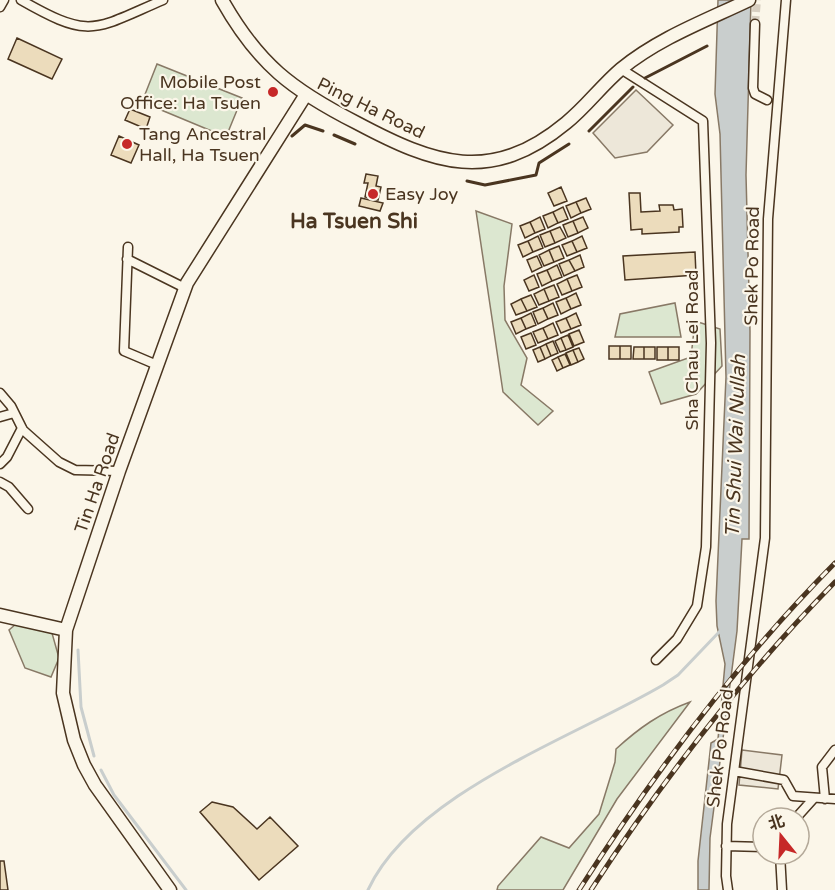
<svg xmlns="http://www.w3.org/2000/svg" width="835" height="890" font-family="'Varela Round','Noto Sans SC',sans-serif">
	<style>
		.green { fill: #dce7d0; stroke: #887966; stroke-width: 1.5 }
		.parking { fill: #ede7d9; stroke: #887966; stroke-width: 1.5 }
		.water { fill: #c9cecd; stroke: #887966; stroke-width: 1.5 }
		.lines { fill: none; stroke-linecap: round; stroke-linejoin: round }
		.stream { stroke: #c9cecd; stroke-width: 3 }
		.building { fill: #ecdcbc; stroke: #4a3520; stroke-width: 1.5 }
		.street-tunnel { stroke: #d8cfc1; stroke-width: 8; stroke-dasharray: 8 4; stroke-linecap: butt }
		.street-casing { stroke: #4a3520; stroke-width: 11 }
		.secondary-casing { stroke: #4a3520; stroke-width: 15 }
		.street { stroke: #fbf6e9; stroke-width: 8 }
		.secondary { stroke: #fbf6e9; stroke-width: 12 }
		.rail-casing { stroke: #4a3520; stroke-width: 5 }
		.rail { stroke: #fbf6e9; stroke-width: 3; stroke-dasharray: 9; stroke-linecap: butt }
		.wall { stroke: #4a3520; stroke-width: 3 }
		.poi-dot { fill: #c62828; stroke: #fbf6e9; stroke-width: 2 }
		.labels { text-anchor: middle; stroke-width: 4.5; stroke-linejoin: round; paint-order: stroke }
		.poi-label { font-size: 18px; fill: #4a3520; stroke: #fbf6e9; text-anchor: start }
		.street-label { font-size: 18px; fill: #4a3520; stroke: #fbf6e9 }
		.water-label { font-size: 20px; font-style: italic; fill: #4a3520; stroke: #fbf6e9 }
		.quarter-label { font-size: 21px; font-weight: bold; fill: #4a3520; stroke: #fbf6e9 }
	</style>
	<rect width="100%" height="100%" fill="#fbf6e9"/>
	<!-- green -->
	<path class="green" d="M157,64L242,98L226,137L142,102Z
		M476,211L512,224L504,286L505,320L527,358L521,385L553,411L538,425L503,392Z
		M675,303L681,337H615L620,314Z
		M695,321L720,329L722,366L696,394L661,404L649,372L691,357Z
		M16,624L52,633L59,658L51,677L25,668L9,630Z
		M690,702L617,799L563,890H497L498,886L541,837L569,848L599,814L615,762L616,749C639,728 660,713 690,702Z"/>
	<!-- parking -->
	<path class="parking" d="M636,90L673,125L647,152L615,158L593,133Z
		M742,750L782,755L778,789L739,785Z"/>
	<!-- water -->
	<path class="water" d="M718,0H751L746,175L750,331L749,539H742L737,631L710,838L709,890H698V861L711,743L718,739L725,664L717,626L716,601L726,377L720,134L715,94Z"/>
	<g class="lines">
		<!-- stream -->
		<path class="stream" d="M78,650L81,707L94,756
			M101,770L114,795L186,890
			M368,890C413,793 573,738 663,685L678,675L721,630"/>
	</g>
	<!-- building -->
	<path class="building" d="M17,38L62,59L52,79L8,59Z
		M130,109L150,117L146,129L125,120Z
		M119,136L139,145L131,163L111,155Z
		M366,174L378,176L376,186L381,187L378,200L365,197L368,183H364Z
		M561,187L567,201L554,206L548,193Z
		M629,193H640L641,212L660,211L659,205H673L674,210L682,209L683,227H679V232L642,234V229L631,230Z
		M361,198L383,203L380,211L359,206Z
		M586,198L591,209L581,213L576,202Z
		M576,202L581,213L571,218L566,206Z
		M563,207L568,219L558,223L553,212Z
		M553,212L558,223L548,228L543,216Z
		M540,217L545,229L535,233L530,222Z
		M583,217L588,228L578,233L573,221Z
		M573,221L578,233L568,237L563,225Z
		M530,222L535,233L525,238L520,226Z
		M560,227L566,238L555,243L550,231Z
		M550,231L555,243L545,247L540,235Z
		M538,236L543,248L533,252L528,241Z
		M582,236L587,248L577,252L572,241Z
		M528,241L533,252L523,257L518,245Z
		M572,241L577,252L567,256L562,245Z
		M559,246L564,258L554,262L549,250Z
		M549,250L554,262L544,266L539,255Z
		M695,252L696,275L625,280L623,256Z
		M580,255L584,267L575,271L569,260Z
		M537,256L542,267L532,272L527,260Z
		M569,260L575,271L564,276L559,264Z
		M557,265L562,277L552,281L547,270Z
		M547,270L552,281L542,286L537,274Z
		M534,275L539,287L529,291L524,280Z
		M577,275L582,287L572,291L567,279Z
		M567,279L572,291L562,295L557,284Z
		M554,285L559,297L549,301L544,289Z
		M544,289L549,301L539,305L534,294Z
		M576,293L581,305L571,309L566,298Z
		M531,295L537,307L527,311L521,299Z
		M566,298L571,309L561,314L556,302Z
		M521,299L527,311L516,315L511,304Z
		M553,303L558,315L548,319L543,308Z
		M543,308L548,319L538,324L533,312Z
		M531,313L536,325L526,329L521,318Z
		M576,313L581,325L571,329L566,318Z
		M521,318L526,329L516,334L511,322Z
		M566,318L571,329L561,333L556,322Z
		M553,323L558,335L548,339L543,328Z
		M543,328L548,339L538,343L533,332Z
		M579,330L584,342L574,346L569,334Z
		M531,333L536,345L526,349L521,337Z
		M568,335L573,347L566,350L561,338Z
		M561,338L566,350L560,352L555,341Z
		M553,341L558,353L551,356L546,344Z
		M546,344L551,356L545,359L540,347Z
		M609,346H620V359H609Z
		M620,346H631V359H620Z
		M540,347L545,359L538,362L533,350Z
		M634,347H644V359H633Z
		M644,347H655V359H644Z
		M657,347H668V360H657Z
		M668,347H679V360H668Z
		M579,348L584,359L578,362L573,350Z
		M573,350L578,362L571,365L566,353Z
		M565,354L570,365L563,368L558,357Z
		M558,357L563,368L557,371L552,360Z
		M212,802L233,807L257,829L270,817L298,846L259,880L200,812Z
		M0,861H4L8,890H0Z"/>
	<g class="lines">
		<!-- street-tunnel -->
		<path class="street-tunnel" d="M755,24L757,0"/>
		<defs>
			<path id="street" d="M21,0C91,40 93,30 163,0
				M0,7L4,0
				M755,24L753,88L755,94L767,100
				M621,69L703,121L711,343L706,547L697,606L677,639L656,660
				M128,247L124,351L157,365
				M127,259L185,288
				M0,393L11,406L23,430L59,462L75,470L119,471
				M0,417L14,413
				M0,464L7,457L22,428
				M0,482L9,487L28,509
				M734,771L784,780L793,796L835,799
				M825,799L822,767L835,750
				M796,818L814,798
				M726,846L763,847
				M780,854L782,890
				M728,890L726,876L727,824L765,538L768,219L786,0"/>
			<path id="secondary" d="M222,0C258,64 292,90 357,123C434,164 491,185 566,123C586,107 601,86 621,69C659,38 705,21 749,0
				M0,615L66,630
				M170,890L95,785L84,765L74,740L63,693L66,630L119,471L187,283L305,96"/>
		</defs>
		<!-- street casing -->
		<use href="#street" class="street-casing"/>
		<!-- secondary casing -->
		<use href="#secondary" class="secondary-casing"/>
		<!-- street -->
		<use href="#street" class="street"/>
		<!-- secondary -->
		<use href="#secondary" class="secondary"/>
		<defs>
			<path id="rail" d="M579,890C654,773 737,662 835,563
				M591,890C663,779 743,676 835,582"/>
		</defs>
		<!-- rail casing -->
		<use href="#rail" class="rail-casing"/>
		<!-- rail -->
		<use href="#rail" class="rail"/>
		<!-- wall -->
		<path class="wall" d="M645,78L707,46
			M589,131L633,87
			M334,135L355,144
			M292,136L305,125L323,131
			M467,181L485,185L536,175L539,163L569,144"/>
	</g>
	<!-- markers -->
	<g class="poi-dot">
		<circle cx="273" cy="92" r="6"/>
		<circle cx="127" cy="144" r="6"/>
		<circle cx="373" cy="194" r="6"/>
	</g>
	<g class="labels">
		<!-- poi labels -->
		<g class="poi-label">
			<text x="261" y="88" text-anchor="end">Mobile Post<tspan x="261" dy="21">Office: Ha Tsuen</tspan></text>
			<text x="139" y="140">Tang Ancestral<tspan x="139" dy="21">Hall, Ha Tsuen</tspan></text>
			<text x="385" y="200">Easy Joy</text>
		</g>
		<!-- street labels -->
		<g class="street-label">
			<text transform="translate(371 108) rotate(26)" y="6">Ping Ha Road</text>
			<text transform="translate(752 266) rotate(-89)" y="6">Shek Po Road</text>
			<text transform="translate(692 350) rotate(-90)" y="6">Sha Chau Lei Road</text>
			<text transform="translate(97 483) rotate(-71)" y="6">Tin Ha Road</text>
			<text transform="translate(720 748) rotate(-83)" y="6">Shek Po Road</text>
		</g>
		<!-- water labels -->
		<g class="water-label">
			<text transform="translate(735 446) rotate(-88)" y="7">Tin Shui Wai Nullah</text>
		</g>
		<!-- quarter labels -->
		<g class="quarter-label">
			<text x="354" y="228">Ha Tsuen Shi</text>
		</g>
	</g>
	<!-- north arrow -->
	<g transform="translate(781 836) rotate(342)"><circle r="28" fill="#fbf6e9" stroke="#b4a999" stroke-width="1.5"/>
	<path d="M0-4.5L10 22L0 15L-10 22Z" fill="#c62828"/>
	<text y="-9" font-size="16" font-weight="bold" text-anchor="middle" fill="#4a3520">北</text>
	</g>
</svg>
